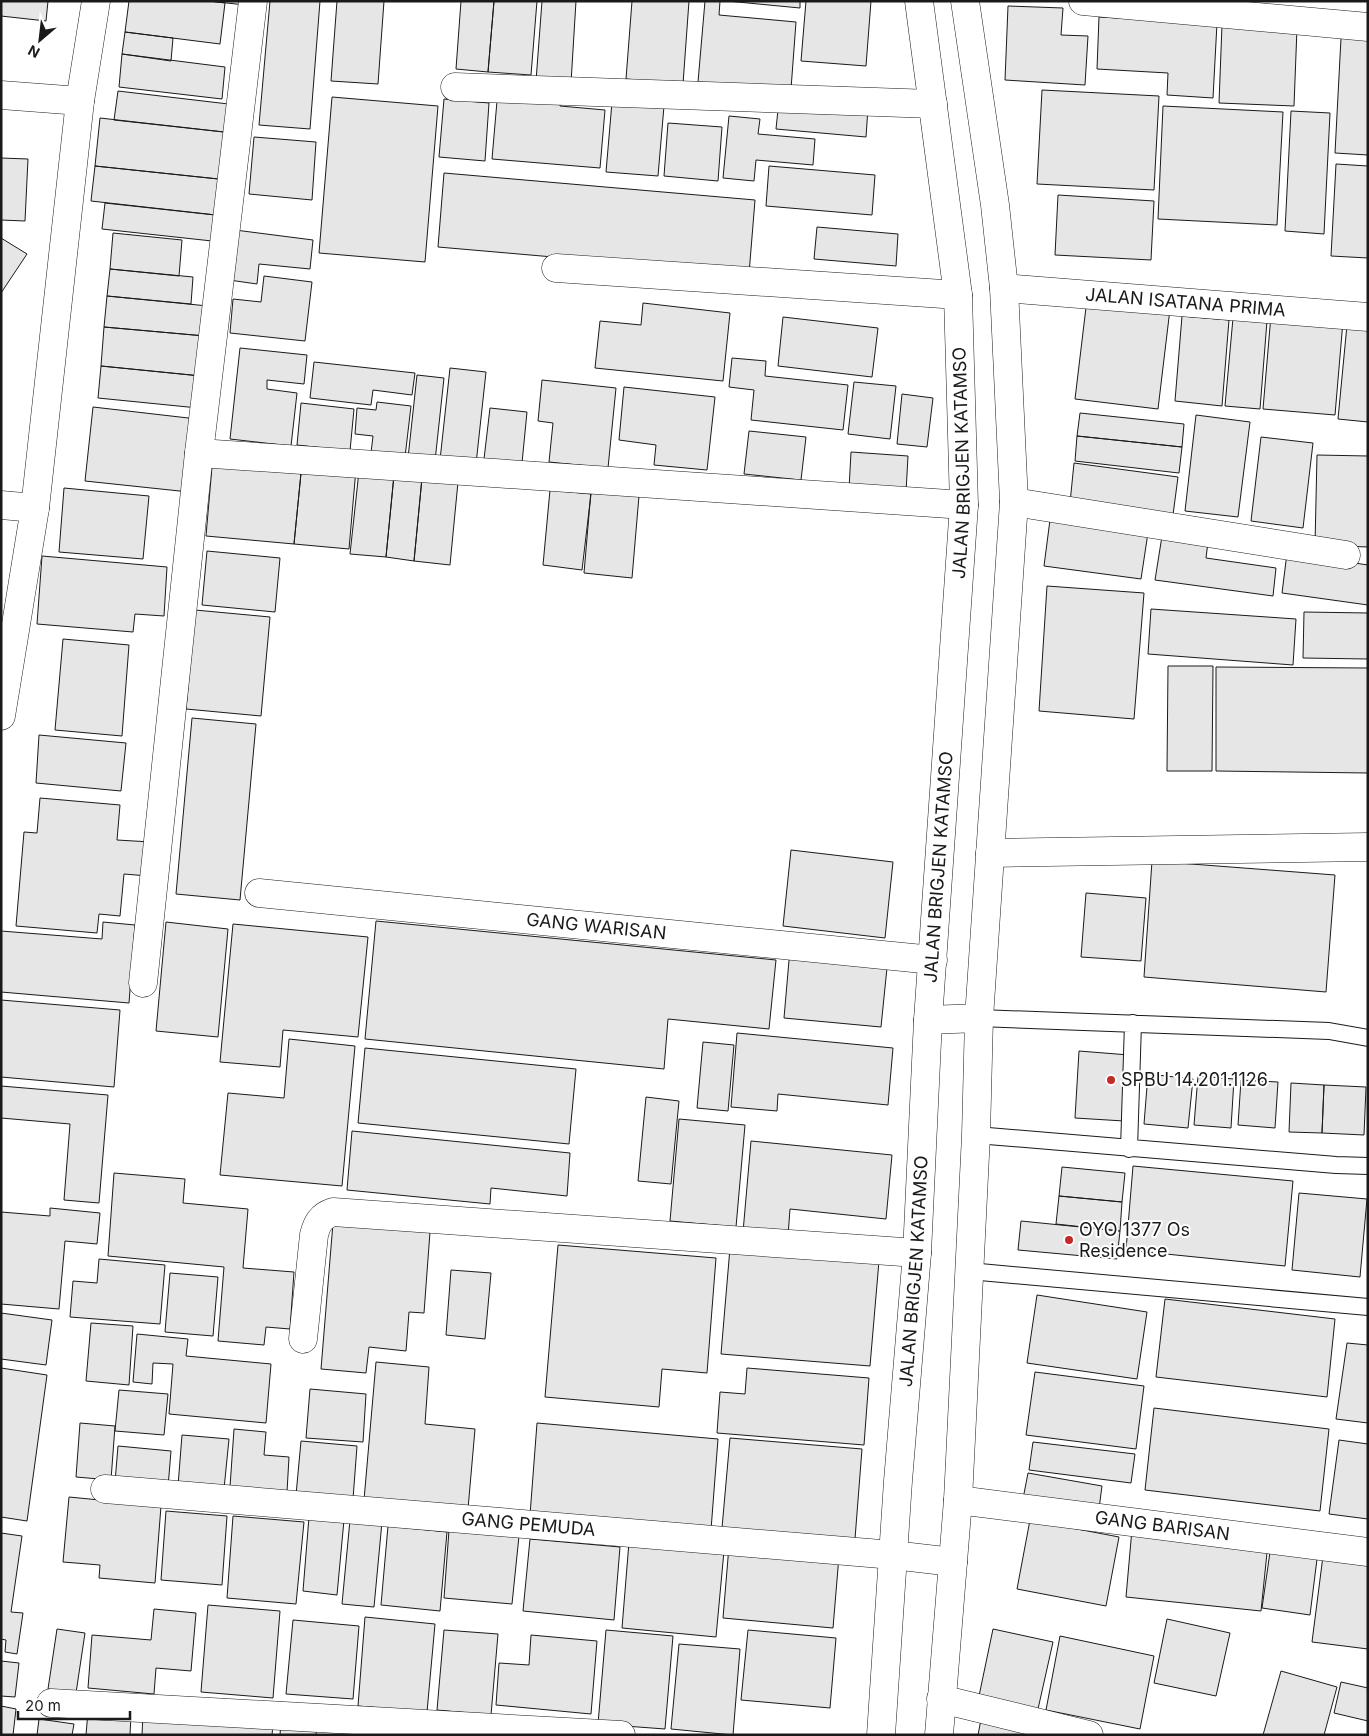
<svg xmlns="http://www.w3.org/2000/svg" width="1369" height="1736" font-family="Inter,sans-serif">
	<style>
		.building { fill: #e6e6e6; stroke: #1a1a1a }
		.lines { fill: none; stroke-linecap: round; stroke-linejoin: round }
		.lane-casing { stroke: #1a1a1a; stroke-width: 18 }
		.street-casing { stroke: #1a1a1a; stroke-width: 29 }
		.primary-casing { stroke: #1a1a1a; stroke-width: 29 }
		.lane { stroke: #fff; stroke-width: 16 }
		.street { stroke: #fff; stroke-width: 28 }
		.primary { stroke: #fff; stroke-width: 28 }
		.poi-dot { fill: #c62828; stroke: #fff; stroke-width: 2 }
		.labels { text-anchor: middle; stroke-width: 4; stroke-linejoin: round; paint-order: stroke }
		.street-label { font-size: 18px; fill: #1a1a1a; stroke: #fff }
		.poi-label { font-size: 18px; fill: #1a1a1a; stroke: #fff; text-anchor: start }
	</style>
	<rect width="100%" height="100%" fill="#fff"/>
	<!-- building -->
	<path class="building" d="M1,1H48L46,21L1,16Z
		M129,1H209L225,3L220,44L125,32Z
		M209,1H245V5Z
		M270,1H320L310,129L259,125Z
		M337,1H384L378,84L331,81Z
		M461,1H494L488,72L456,69Z
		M494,1H537L531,75L488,72Z
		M542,1H576L571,83L536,81Z
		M632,1H689L683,84L626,79Z
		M705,1H720L719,15L796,22L791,89L698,82Z
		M727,1H800V8Z
		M806,1H871L866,66L801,61Z
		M1008,6L1063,8L1061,35L1088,36L1085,85L1005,80Z
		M1099,17L1217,23L1213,98L1167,95L1168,73L1097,69Z
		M1222,25L1297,28L1294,106L1219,103Z
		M125,32L173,38L171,61L122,54Z
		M1341,38L1368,40V155L1335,153Z
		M122,54L225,67L222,99L119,87Z
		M1042,90L1159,96L1154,190L1037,184Z
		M118,91L237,105L233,133L114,120Z
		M561,95L560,106L605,110L600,168L492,159L497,101Z
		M332,97L438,106L425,262L319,253Z
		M444,99L489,103L485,161L439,157Z
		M779,100L868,108L866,137L776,129Z
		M612,102L664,106L658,176L606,172Z
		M1163,106L1283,112L1277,225L1158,219Z
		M1291,111L1330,113L1324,234L1285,231Z
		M729,116L760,119L758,134L815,139L813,165L756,160L754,181L723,178Z
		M100,118L233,133L228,180L95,166Z
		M668,123L722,127L718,181L664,176Z
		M254,137L316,142L312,200L249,194Z
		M1,158L28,159L25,221L1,220Z
		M1336,164L1368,166V258L1331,256Z
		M95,166L228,180L225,216L91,201Z
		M769,166L875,175L872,215L766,206Z
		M444,173L755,200L749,274L438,247Z
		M1058,195L1154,201L1151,260L1055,255Z
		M105,203L215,215L212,241L102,229Z
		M817,227L898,234L896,266L814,259Z
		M235,230L313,240L310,269L259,264L257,284L229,280Z
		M113,233L182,240L179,276L110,269Z
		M1,238L27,254L1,293Z
		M110,269L193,277L191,304L107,296Z
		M264,276L312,282L305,341L230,333L233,299L261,302Z
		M107,296L208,306L205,336L104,327Z
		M1087,299L1170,309L1158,409L1075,399Z
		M643,303L730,313L723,381L595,368L600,321L641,325Z
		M1271,315L1343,321L1335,415L1263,409Z
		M1182,316L1229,320L1222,406L1175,401Z
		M783,317L878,328L872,377L778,366Z
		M1233,318L1267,321L1260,409L1225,406Z
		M1347,325L1368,327V422L1338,419Z
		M104,327L205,336L201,376L101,366Z
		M240,348L307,355L304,384L267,380V389L297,393L291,446L230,439Z
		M732,358L766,361L765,376L848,385L843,430L751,420L754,390L729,387Z
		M314,362L415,373L412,395L373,390L371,405L310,398Z
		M101,366L201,376L198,408L98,398Z
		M450,368L486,372L476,464L440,460Z
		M417,375L444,378L435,461L408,458Z
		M542,380L616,388L608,468L549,462L553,423L538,421Z
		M854,382L896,386L890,439L848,434Z
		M624,387L715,397L707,470L654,465L656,445L619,440Z
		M902,394L933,398L927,447L897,444Z
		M377,402L411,406L405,457L371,453L373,436L355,434L357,408L376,410Z
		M301,403L354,409L350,451L297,445Z
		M93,407L197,419L189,492L85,481Z
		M490,408L527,412L522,463L484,459Z
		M1080,413L1184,424L1182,447L1077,436Z
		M1196,415L1250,422L1238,517L1185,511Z
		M749,431L806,437L801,480L744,474Z
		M1077,436L1182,447L1179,473L1075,461Z
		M1261,437L1313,443L1303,528L1251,521Z
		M851,452L908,456L906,492L849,489Z
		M213,455L302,463L294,544L206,536Z
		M1317,455L1368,456V547L1315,545Z
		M302,463L356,469L349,549L294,544Z
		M1074,463L1178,477L1173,515L1070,503Z
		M359,471L394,475L386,557L350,554Z
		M394,475L422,478L414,561L386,557Z
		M422,478L458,482L450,565L414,561Z
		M64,488L149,496L143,559L59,552Z
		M550,490L591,494L582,570L543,565Z
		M591,491L639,496L632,578L584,573Z
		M1051,512L1149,526L1141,579L1044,566Z
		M1162,536L1208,542L1206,558L1276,568L1273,596L1155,580Z
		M207,551L280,558L275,612L202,605Z
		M1287,553L1368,565V605L1282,593Z
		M42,556L167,567L164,616L135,614L133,632L37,624Z
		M1047,586L1144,593L1134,719L1039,711Z
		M1151,609L1296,619L1293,665L1148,654Z
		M195,610L270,617L261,716L186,709Z
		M1304,612L1368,613V659L1303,658Z
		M63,639L129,645L122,736L55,730Z
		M1168,666H1213L1212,771H1167Z
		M1216,667L1368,668V773L1216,771Z
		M192,718L256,724L240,900L176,894Z
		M39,735L126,743L121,791L36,783Z
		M40,798L120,805L117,840L151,842L148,876L124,874L120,916L99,914L97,933L16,926L24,832L37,833Z
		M791,850L893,862L885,938L783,926Z
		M1152,861L1335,875L1326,992L1144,977Z
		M1086,893L1146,898L1141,961L1081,957Z
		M376,921L776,960L769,1029L668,1019L664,1069L365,1039Z
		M103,922L135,925L129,1003L1,992V931L102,939Z
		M166,922L228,929L218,1037L156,1031Z
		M233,924L368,937L358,1037L283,1030L280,1067L220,1062Z
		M790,949L888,958L881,1027L784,1018Z
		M1,1000L120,1010L114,1087L1,1077Z
		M737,1033L893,1048L888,1105L778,1094L777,1111L731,1107Z
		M289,1039L355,1046L342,1186L220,1175L228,1093L284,1098Z
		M703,1042L734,1045L728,1111L697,1108Z
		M365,1048L576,1069L569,1144L358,1123Z
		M1079,1051L1129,1055L1124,1121L1075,1118Z
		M1148,1074L1193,1079L1188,1128L1144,1124Z
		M1198,1076L1234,1079L1231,1128L1194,1125Z
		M1241,1080L1278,1082L1275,1128L1238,1125Z
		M1291,1083L1324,1085L1322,1133L1289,1132Z
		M1324,1085L1366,1087L1364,1135L1322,1133Z
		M1,1086L108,1095L99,1203L64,1200L70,1124L1,1118Z
		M646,1097L679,1101L671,1184L638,1181Z
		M679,1119L745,1125L736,1227L670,1221Z
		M352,1131L570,1153L567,1196L491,1188L490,1204L347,1190Z
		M751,1141L892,1155L886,1219L790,1209L788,1236L743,1232Z
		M1133,1166L1293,1181L1285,1266L1126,1250Z
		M1062,1167L1125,1173L1122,1202L1059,1196Z
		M114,1173L185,1179L183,1203L248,1209L243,1268L294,1272L290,1329L266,1327L264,1345L218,1341L224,1267L108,1256Z
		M1299,1193L1367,1199L1360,1277L1292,1270Z
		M1059,1196L1122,1202L1120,1231L1056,1224Z
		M50,1208L100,1213L97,1244L65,1241L59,1309L1,1304V1212L50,1216Z
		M1021,1221L1120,1231L1117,1259L1018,1250Z
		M333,1223L430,1232L424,1313L409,1312L406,1351L369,1347L366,1373L321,1369Z
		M558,1245L716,1258L707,1373L662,1369L659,1407L545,1397Z
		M730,1248L879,1261L870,1366L721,1354Z
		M99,1259L165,1265L160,1324L70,1317L73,1281L97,1283Z
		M451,1270L491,1273L485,1339L446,1335Z
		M170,1273L218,1277L213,1336L165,1332Z
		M1037,1295L1147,1312L1137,1379L1027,1363Z
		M1165,1299L1335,1319L1327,1397L1156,1377Z
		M1,1313L52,1320L46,1365L1,1359Z
		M91,1323L133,1326L129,1385L86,1381Z
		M137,1334L188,1339L186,1356L271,1364L266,1423L169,1414L173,1364L153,1363L152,1384L133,1382Z
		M1347,1343L1368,1345V1423L1336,1419Z
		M376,1362L429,1367L425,1424L475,1429L468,1509L364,1500Z
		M1,1368L47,1375L27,1521L1,1517Z
		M747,1368L869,1378L864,1445L717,1433L720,1392L745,1394Z
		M1035,1372L1144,1386L1136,1449L1026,1435Z
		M310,1389L366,1394L363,1442L306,1438Z
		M119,1390L168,1394L164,1435L115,1431Z
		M1154,1408L1329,1429L1320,1511L1145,1490Z
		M80,1423L115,1426L111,1480L76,1477Z
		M537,1423L718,1439L711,1530L530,1515Z
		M234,1429L266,1432L264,1455L289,1457L287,1492L230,1487Z
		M182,1435L229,1439L224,1489L178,1486Z
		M730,1438L862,1449L855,1539L722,1528Z
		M1339,1440L1368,1444V1519L1329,1514Z
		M301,1441L357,1446L353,1499L296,1495Z
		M1033,1442L1135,1454L1131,1483L1029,1470Z
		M118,1446L171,1451L168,1487L115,1482Z
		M1028,1473L1102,1486L1098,1516L1022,1504Z
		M69,1497L161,1506L155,1583L99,1578L100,1565L63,1562Z
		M166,1511L227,1516L222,1585L161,1580Z
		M233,1516L304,1522L296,1604L227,1598Z
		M309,1517L344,1520L337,1595L303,1591Z
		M350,1520L382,1522L374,1607L342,1604Z
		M1030,1520L1119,1537L1106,1606L1017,1589Z
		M388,1526L447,1532L440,1611L381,1605Z
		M1132,1529L1268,1543L1261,1611L1126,1597Z
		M449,1530L519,1536L512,1604L444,1598Z
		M1,1533L22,1536L11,1612L23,1613L17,1654L5,1652L6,1640L1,1639Z
		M530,1539L620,1547L614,1620L523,1611Z
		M629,1542L724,1551L716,1637L622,1628Z
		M1271,1545L1318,1551L1310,1615L1262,1608Z
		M729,1546L839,1556L833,1628L723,1618Z
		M1323,1556L1368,1562V1649L1312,1642Z
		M208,1605L280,1611L273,1698L201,1692Z
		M154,1609L196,1613L191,1671L156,1668L154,1694L88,1688L92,1635L151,1640Z
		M365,1617L435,1624L427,1712L358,1706Z
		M1167,1619L1230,1633L1216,1696L1154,1683Z
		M293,1620L359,1626L353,1699L286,1694Z
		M57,1629L85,1633L76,1693L48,1689Z
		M993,1629L1053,1642L1038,1709L979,1696Z
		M444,1630L498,1634L491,1715L437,1710Z
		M606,1630L673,1636L665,1729L598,1724Z
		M748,1630L836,1638L830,1708L741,1700Z
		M531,1635L597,1641L591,1714L496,1705L499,1663L529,1665Z
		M1060,1636L1154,1656L1140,1729L1046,1710Z
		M679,1644L740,1649L733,1735L671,1729Z
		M1,1661L19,1663L15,1697L1,1696Z
		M1281,1671L1337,1687L1324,1735H1263Z
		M1341,1682L1368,1688V1721L1334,1713Z
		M1,1706L16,1709L13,1735H1Z
		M88,1711L131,1715L130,1735H86Z
		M143,1713L273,1725L272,1735H142Z
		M982,1714L1053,1735H978Z
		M39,1719L74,1724L72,1735H37Z
		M281,1721L317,1724L316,1735H280Z"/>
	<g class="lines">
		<defs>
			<path id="lane" d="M979,1018L1329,1031L1368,1038
				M976,1135L1336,1165L1368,1166
				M1129,1149L1133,1023
				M969,1271L1368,1307"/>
			<g id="street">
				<path d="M1083,1L1368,27"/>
				<path d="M455,87L933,104"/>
				<path d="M1,95L80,101"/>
				<path d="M556,268L958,295"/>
				<path id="s1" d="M1004,288L1368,317"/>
				<path d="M199,453L964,505"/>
				<path d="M1014,502L1346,555"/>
				<path d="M1,505L35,508"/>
				<path d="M1,716L35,508L80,101L96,1"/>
				<path d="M990,853L1368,847"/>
				<path id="s2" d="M259,893L933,960"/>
				<path d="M143,983L199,453L253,1"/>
				<path d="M303,1339L314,1235C317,1223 321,1216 333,1212L917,1253"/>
				<path id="s3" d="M105,1489L893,1555L953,1562"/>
				<path id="s4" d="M958,1500L1368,1552"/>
				<path d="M941,1699L1089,1735"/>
				<path d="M51,1703L621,1735"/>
			</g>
			<g id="primary">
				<path d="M928,1020L979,1018"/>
				<path id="s5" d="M881,1735L898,1481L917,1253L928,1020L964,505L958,295L919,1"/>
				<path d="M939,1735L958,1500L976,1135L979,1018L1014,502L1004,288L995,205L965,1"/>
			</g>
		</defs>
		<!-- lane casing -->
		<use href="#lane" class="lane-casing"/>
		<!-- street casing -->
		<use href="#street" class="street-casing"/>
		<!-- primary casing -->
		<use href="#primary" class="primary-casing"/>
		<!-- lane -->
		<use href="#lane" class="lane"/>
		<!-- street -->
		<use href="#street" class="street"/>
		<!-- primary -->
		<use href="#primary" class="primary"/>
	</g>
	<!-- markers -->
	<g class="poi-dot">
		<circle cx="1111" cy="1080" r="5"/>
		<circle cx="1069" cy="1240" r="5"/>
	</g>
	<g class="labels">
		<!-- street labels -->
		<g class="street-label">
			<text dy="6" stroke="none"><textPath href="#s1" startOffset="182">JALAN ISATANA PRIMA</textPath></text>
			<text dy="6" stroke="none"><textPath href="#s5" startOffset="1275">JALAN BRIGJEN KATAMSO</textPath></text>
			<text dy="6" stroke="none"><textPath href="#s5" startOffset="870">JALAN BRIGJEN KATAMSO</textPath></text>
			<text dy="6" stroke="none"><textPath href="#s2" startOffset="339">GANG WARISAN</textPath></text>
			<text dy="6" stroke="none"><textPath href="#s5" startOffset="465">JALAN BRIGJEN KATAMSO</textPath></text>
			<text dy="6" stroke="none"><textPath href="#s3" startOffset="425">GANG PEMUDA</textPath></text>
			<text dy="6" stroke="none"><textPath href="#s4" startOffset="206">GANG BARISAN</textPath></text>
		</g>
		<!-- poi labels -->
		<g class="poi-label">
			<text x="1121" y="1086">SPBU 14.201.1126</text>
			<text x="1079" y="1236">OYO 1377 Os<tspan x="1079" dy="21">Residence</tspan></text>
		</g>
	</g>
	<!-- border -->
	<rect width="1369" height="1736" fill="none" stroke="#1a1a1a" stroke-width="5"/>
	<!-- north arrow -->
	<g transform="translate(40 40) rotate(208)" stroke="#ffffff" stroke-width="4" paint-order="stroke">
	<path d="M0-4L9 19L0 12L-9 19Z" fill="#1a1a1a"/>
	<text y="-8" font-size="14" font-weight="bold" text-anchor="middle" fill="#1a1a1a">N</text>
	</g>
	<!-- scale -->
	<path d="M18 1711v8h112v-8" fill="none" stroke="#1a1a1a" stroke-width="2.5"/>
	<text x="25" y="1711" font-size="15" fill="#1a1a1a" stroke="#ffffff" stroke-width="4" paint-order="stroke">20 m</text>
</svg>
